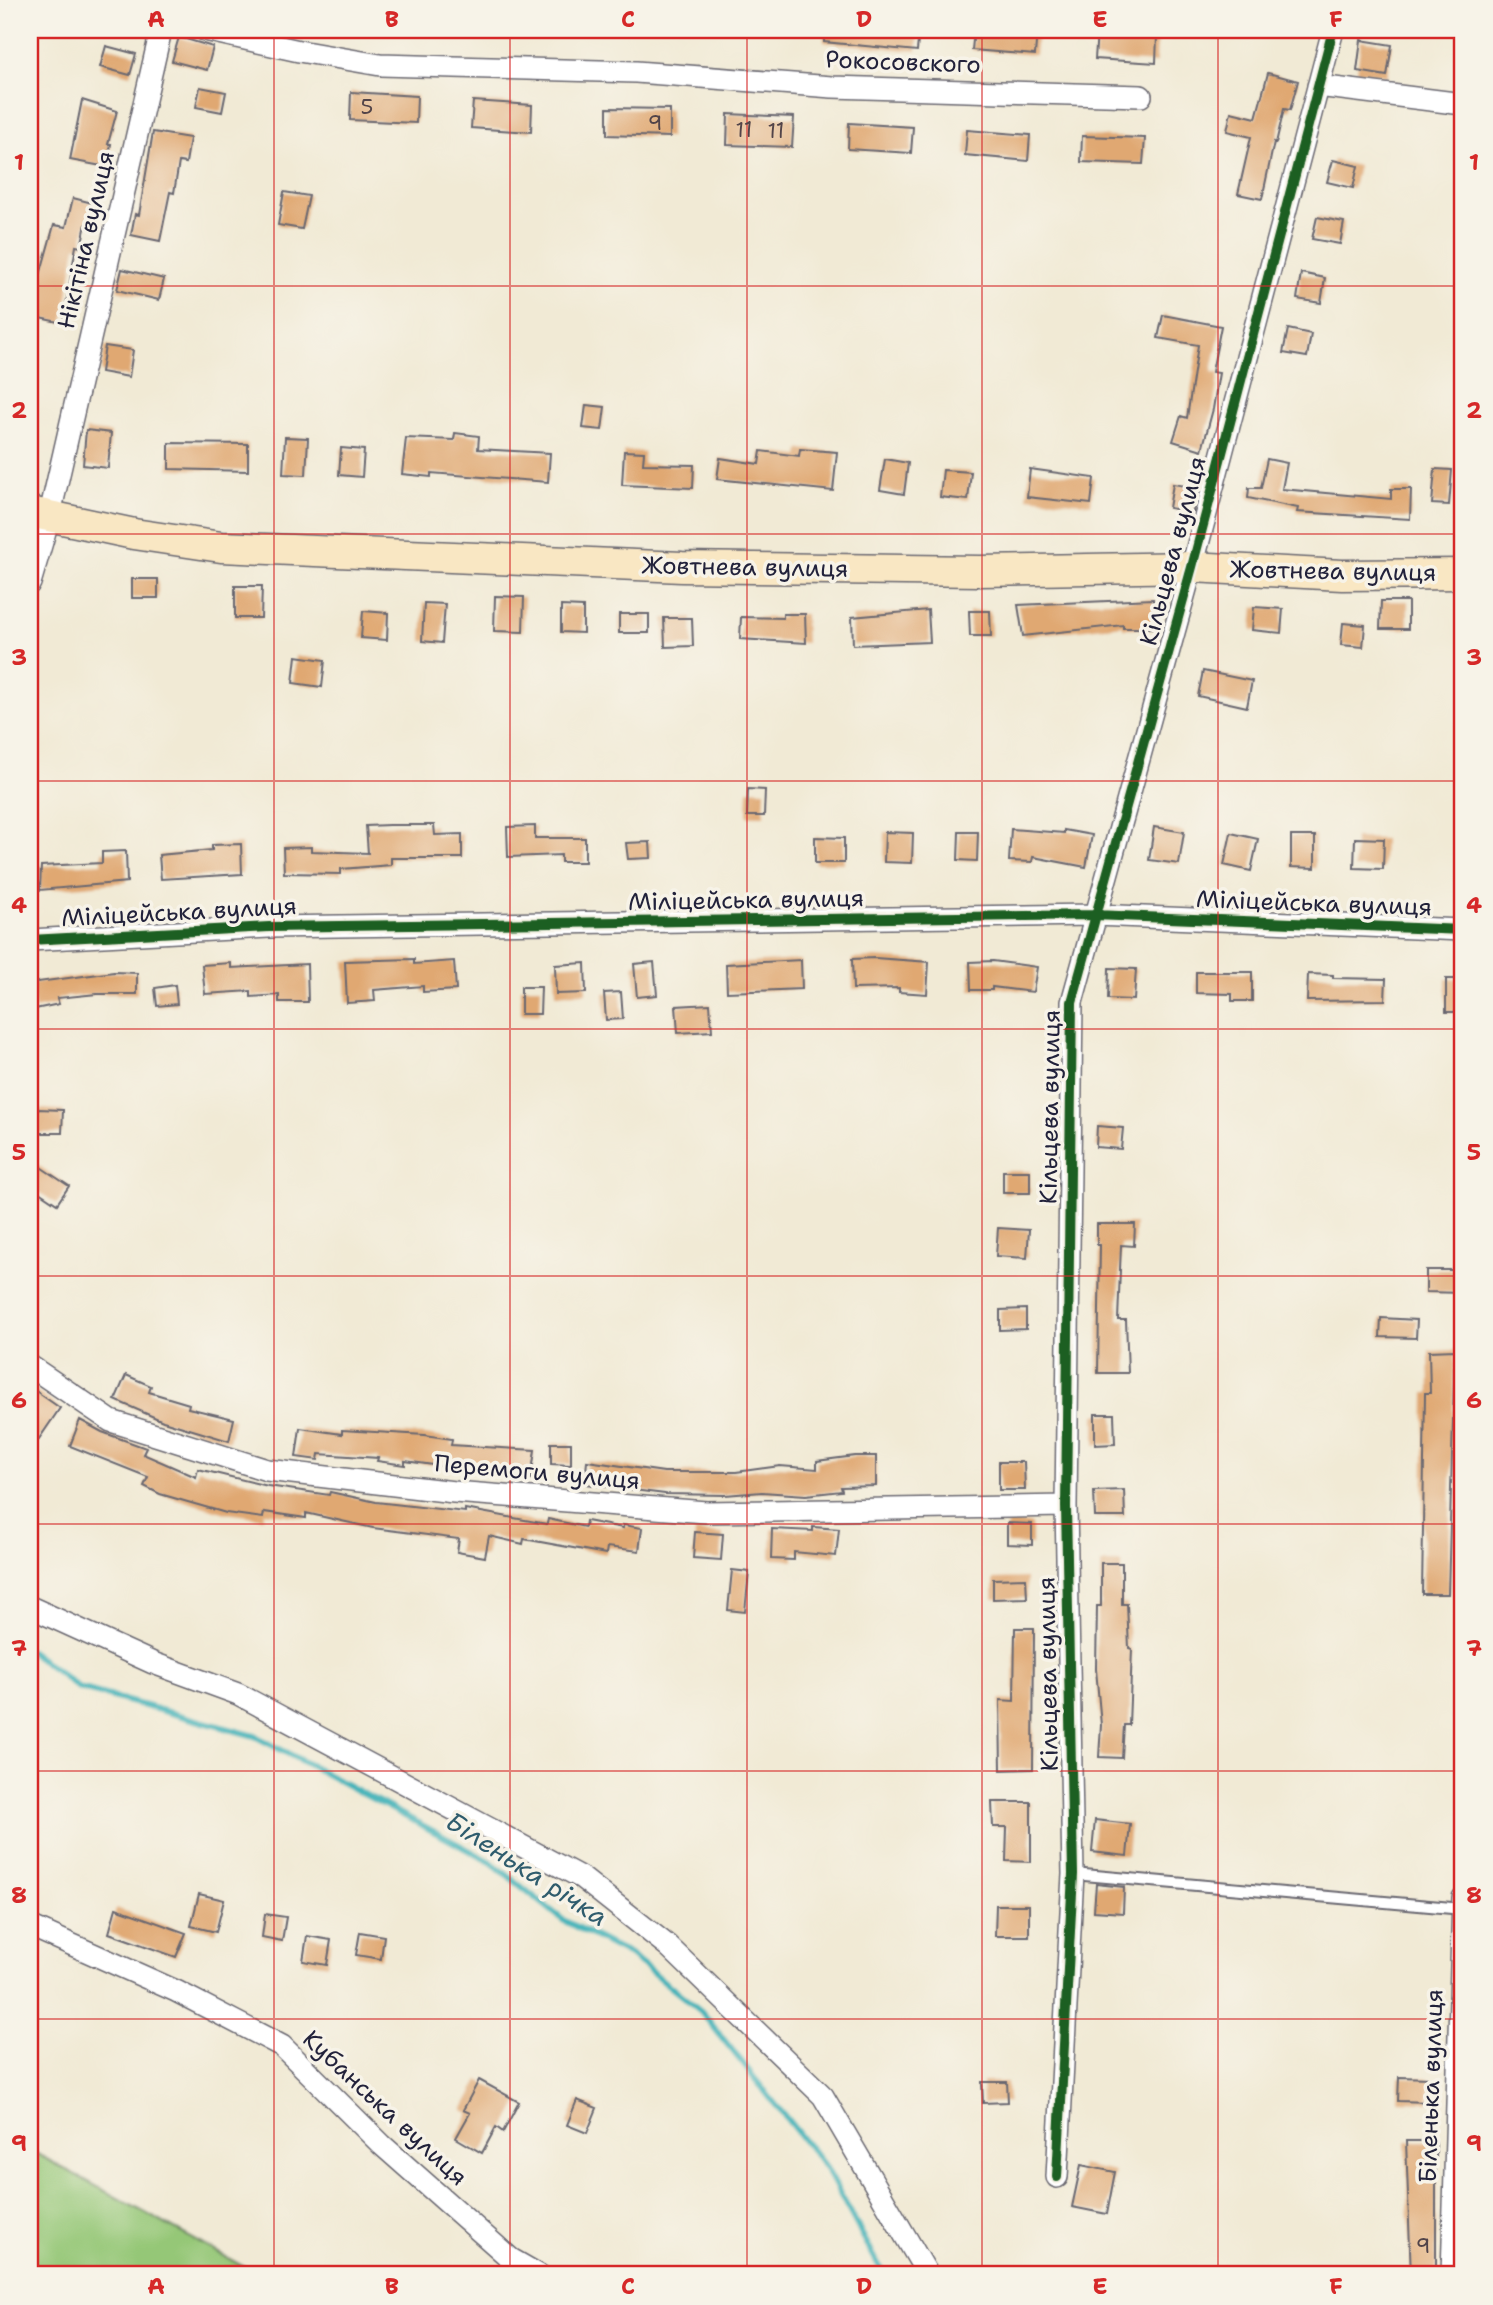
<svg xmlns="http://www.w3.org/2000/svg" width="1493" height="2305" font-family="'Shantell Sans',sans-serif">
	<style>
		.green { fill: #95c777; stroke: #5c7459; stroke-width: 2 }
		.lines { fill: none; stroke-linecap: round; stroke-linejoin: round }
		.stream { stroke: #43b3b9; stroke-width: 6 }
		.building { fill: #e0a872 }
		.service-casing { stroke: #6a6871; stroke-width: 14 }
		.minor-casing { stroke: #6a6871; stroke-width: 24 }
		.secondary-casing { stroke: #6a6871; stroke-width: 33 }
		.service { stroke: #fff; stroke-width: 10 }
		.minor { stroke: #fff; stroke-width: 21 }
		.secondary { stroke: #f9e7c3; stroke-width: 30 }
		.cycleway-casing { stroke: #f7f3e8; stroke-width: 15 }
		.cycleway { stroke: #1b5e20; stroke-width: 10 }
		.grid { fill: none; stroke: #d62828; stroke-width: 2; stroke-opacity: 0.55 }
		.labels { text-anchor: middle; stroke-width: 7; stroke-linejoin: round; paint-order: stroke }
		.number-label { font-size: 21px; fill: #524449 }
		.street-label { font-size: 24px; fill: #22223b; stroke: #f7f3e8 }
		.water-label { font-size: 26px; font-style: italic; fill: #2f5c6d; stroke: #f7f3e8 }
		.neatline { fill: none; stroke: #d62828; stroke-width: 2.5 }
		.grid-label { font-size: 23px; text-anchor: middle; font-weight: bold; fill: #d62828 }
	</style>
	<rect width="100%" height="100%" fill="#f7f3e8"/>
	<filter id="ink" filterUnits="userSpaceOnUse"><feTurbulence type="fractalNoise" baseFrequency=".0143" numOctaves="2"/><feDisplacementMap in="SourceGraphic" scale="14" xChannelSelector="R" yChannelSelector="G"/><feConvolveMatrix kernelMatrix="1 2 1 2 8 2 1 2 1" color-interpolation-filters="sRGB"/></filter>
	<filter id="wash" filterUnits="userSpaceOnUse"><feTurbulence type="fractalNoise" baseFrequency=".00686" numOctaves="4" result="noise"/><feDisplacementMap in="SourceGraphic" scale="28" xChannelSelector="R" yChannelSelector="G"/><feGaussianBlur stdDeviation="1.57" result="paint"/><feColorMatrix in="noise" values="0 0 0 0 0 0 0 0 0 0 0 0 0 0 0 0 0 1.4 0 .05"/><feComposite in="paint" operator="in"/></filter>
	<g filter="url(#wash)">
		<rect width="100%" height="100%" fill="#f1ead5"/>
		<!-- green -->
		<path class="green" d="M30,2150L259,2275H30Z"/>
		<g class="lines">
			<!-- stream -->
			<path class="stream" d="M30,1651L79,1688L255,1736L491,1862L563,1920L632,1956L701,2011L826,2168L884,2275"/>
		</g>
		<g id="blocks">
			<!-- building -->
			<path class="building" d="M824,30H919L917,51L824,42Z
				M974,30H1037L1035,55L972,50Z
				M1097,31L1157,35L1156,63L1095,59Z
				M179,37L213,47L207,70L172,61Z
				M1361,40L1392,45L1387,76L1357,71Z
				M106,46L136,54L130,75L100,67Z
				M1268,73L1298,81L1290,110L1284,109L1276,143L1274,142L1262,199L1238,194L1251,137L1227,131L1231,112L1256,118Z
				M200,87L226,92L222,112L196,107Z
				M351,92L417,96L416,123L350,120Z
				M82,100L117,111L108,144H111L107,167L70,160Z
				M473,101L532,105L531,132L471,128Z
				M607,108L670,109V137L607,135Z
				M728,114L794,117L792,147L727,145Z
				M849,123L913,127L911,153L848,149Z
				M967,130L1030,135L1028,161L965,155Z
				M153,132L190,138L186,163L179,162L174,193L170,192L160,241L131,235L135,214L139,215Z
				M1082,136L1145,138L1143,164L1081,162Z
				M1333,160L1358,166L1353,188L1327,182Z
				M284,192L309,196L302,229L278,225Z
				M73,198L96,204L91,226L86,224L81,247L76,246L63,323L30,316V311L54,225L66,227Z
				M1317,217L1344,222L1340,244L1312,239Z
				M122,269L164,279L159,300L117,290Z
				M1301,273L1325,278L1321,303L1297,299Z
				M1163,315L1221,326L1212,372L1219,373L1213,409L1202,450L1173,441L1181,416L1187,418L1198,345L1158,338Z
				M1288,329L1311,334L1307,357L1283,353Z
				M105,346L133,350L129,377L101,372Z
				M586,405L605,407L602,430L583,428Z
				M86,430L111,433L108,468L83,465Z
				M455,433L479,436L478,449L550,453L548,482L431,473V477L402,474L406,438L454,440Z
				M285,437L308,438L306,475L283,474Z
				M169,443L248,444V471L169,469Z
				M341,448L364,450L362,477L339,475Z
				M800,449L837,452L833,491L717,479L720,458L759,464L761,451L799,456Z
				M624,451L644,452L643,464L694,465L693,488L622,485Z
				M885,459L908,463L904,494L880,490Z
				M1267,459L1287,463L1282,489L1391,499V489H1411L1410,519L1297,512L1298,508L1248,498L1249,488H1261Z
				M1030,469L1094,478L1091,504L1027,497Z
				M1435,469L1452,470L1449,505L1432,504Z
				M943,470L971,472L968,500L940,497Z
				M1173,484L1198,488L1193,512L1169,508Z
				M132,579H158V598H132Z
				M235,586H262L261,618H235Z
				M495,596L524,597L523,632L494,631Z
				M1153,599L1154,628H1123V625L1023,636L1018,605Z
				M1381,601H1408V629H1380Z
				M424,603L445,604L442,643L422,641Z
				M561,606L583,607V633L561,632Z
				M1254,607L1283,609L1281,633L1252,630Z
				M928,610L930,642L853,645L852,617Z
				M363,611L388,613L387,640L361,638Z
				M969,611H990L991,636H970Z
				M619,614H649V633H619Z
				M783,614H805L806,643L740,639L741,617L783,618Z
				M664,618H692L693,646L665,647Z
				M1343,623L1365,625L1363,647L1341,645Z
				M296,656L325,660L322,687L293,683Z
				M1203,671L1252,681L1247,707L1198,696Z
				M748,789L765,790L764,816H747Z
				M389,825H434L435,835L462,834V858H391V865L341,869V874L284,873L283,848L311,847V851L368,853L366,826Z
				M535,826V838H585V862H561V855L508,857L507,827Z
				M1154,827L1184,832L1179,864L1149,860Z
				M1011,829L1064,833V830L1092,835L1086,867L1033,857L1032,862L1009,861Z
				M885,832L913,833L912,863L884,862Z
				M959,832H978L977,861L958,860Z
				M1231,833L1258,839L1251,871L1224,865Z
				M1291,836H1315V868L1291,867Z
				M815,837L844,838V863H815Z
				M1355,838L1384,839L1383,869L1354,868Z
				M650,842L651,858L628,859L626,843Z
				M241,844L242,874L161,879L159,855L212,850V845Z
				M126,851L127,882L40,890L41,866L102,863V852Z
				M875,958L929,962L927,994L899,992V988L853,989L852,959Z
				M414,959V964L454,961L456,990L423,992V986L374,990L375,1001L347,1003L345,961Z
				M801,960L802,989L727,992L726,964Z
				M993,961L1037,967L1033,992L992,987V990H971L970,962Z
				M654,962L657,995L637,997L634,964Z
				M231,963V968L307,964L308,1002H279V995L251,997V991L205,994L202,965Z
				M585,963L586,993L556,994L555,965Z
				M1109,968L1136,969L1134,1000L1108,999Z
				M114,972L137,973V994H97L57,998L59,1004L35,1009L30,983Z
				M1196,972H1252V1001H1232V994L1196,993Z
				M1308,974L1333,975V978L1386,979L1385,1000L1307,1001Z
				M1446,979H1463V1012H1446Z
				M175,985L177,1004L157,1006L155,988Z
				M521,987H541L540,1014H521Z
				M621,992L623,1019L606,1020L604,993Z
				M710,1004L712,1031L678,1033L676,1006Z
				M38,1109L63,1110L62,1133H37Z
				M1097,1126L1123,1128L1121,1149L1096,1147Z
				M30,1160L69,1186L57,1204L30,1186Z
				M1003,1171H1030V1193H1003Z
				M1097,1224H1135L1134,1246L1121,1245L1118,1320H1126L1128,1373H1098L1100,1245H1097Z
				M998,1228L1029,1230L1027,1258L996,1256Z
				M1426,1270H1462V1293L1426,1292Z
				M1026,1309V1329L1000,1330V1310Z
				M1381,1318L1417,1320L1416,1338L1380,1337Z
				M1455,1350L1448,1594H1422L1425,1393H1430L1429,1351Z
				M126,1375L151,1386L149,1392L189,1404L188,1408L234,1419L229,1441L163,1421L115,1400Z
				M30,1387L60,1408L30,1452Z
				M1095,1414H1114L1115,1444L1095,1445Z
				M80,1420L102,1432L146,1448L143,1454L196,1477L198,1469L268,1486L329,1495L330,1492L376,1502L465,1512V1509L547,1524L548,1519L585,1527L586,1521L623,1528V1525L642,1528L639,1551L607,1547L606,1554L524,1539L523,1544L489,1536L485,1557L457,1552L459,1539L373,1528L306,1513V1518L264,1512L263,1518L226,1513L160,1494L144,1486L148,1477L70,1446Z
				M300,1428L342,1434V1430L425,1435L452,1439L451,1445L535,1450L531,1479L405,1461V1465L377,1461L378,1458L319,1454L318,1460L296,1457Z
				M551,1443H571V1465L551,1464Z
				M855,1456H876V1486L841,1487L842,1491L806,1495L762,1492L725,1495L665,1494L585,1484L587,1461L664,1472H736L780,1466L817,1469V1461Z
				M999,1462H1024L1025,1490H999Z
				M1124,1490L1125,1517H1095L1094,1491Z
				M1007,1523L1032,1524V1545L1007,1544Z
				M813,1527L839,1529L836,1556L794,1552V1560L771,1559L772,1529L813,1531Z
				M695,1532L723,1534L721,1560L693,1558Z
				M1101,1563H1122V1604H1127L1129,1648L1132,1649L1129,1725H1124L1122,1758L1099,1757L1101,1725L1096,1669L1097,1606H1101Z
				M732,1570L749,1572L745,1612L728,1610Z
				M1026,1578L1027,1598L993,1599V1579Z
				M1015,1628H1034L1033,1769L1001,1770L1000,1700L1014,1701Z
				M992,1802H1031V1862L1006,1861L1007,1827H993Z
				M1095,1820L1130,1824L1127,1856L1092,1852Z
				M1096,1884L1124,1887L1123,1913L1094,1911Z
				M199,1894L224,1900L216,1932L191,1926Z
				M996,1905H1029V1936H995Z
				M116,1908L186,1933L176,1957L109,1933Z
				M265,1914L286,1917L282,1941L262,1937Z
				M360,1932L384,1936L381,1959L356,1955Z
				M307,1936L331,1940L327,1965L303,1961Z
				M1399,2077L1430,2078L1429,2102L1398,2101Z
				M479,2080L519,2102L503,2132L496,2127L482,2153L456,2138L470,2113L463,2110Z
				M982,2082H1007L1008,2102L983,2103Z
				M577,2100L597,2108L587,2133L567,2125Z
				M1406,2141H1436V2275H1411Z
				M1081,2165L1115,2172L1107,2214L1072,2207Z"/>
		</g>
	</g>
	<g filter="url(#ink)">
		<use href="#blocks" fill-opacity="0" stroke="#6a6871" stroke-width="2"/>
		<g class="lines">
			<defs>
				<path id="service" d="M1073,1874L1463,1909"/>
				<path id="minor" d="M205,30L299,51L380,65L636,72L832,87L1141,96
					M1318,86L1463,104
					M30,583L49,518L161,30
					M30,940L269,927L1094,915L1463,930
					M30,1366L111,1421L267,1470L454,1492L706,1512L1066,1506
					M30,1607L153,1663L238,1694L582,1878L668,1946L823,2096L928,2275
					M30,1926L176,1991L282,2046L382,2145L511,2259L539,2275
					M1057,2177L1073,1874L1066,1506L1072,1002L1192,567L1333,30
					M1452,2275L1463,1898"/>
				<path id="secondary" d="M30,512L134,534L221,547L682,567L980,571L1192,567L1342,575L1463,574"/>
			</defs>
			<!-- service casing -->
			<use href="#service" class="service-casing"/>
			<!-- minor casing -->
			<use href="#minor" class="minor-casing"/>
			<!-- secondary casing -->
			<use href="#secondary" class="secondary-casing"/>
			<!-- service -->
			<use href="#service" class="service"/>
			<!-- minor -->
			<use href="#minor" class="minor"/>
			<!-- secondary -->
			<use href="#secondary" class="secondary"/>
			<defs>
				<path id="cycleway" d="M30,940L269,927L1094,915L1463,930
					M1057,2177L1073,1874L1066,1506L1072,1002L1192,567L1333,30"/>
			</defs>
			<!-- cycleway casing -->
			<use href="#cycleway" class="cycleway-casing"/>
			<!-- cycleway -->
			<use href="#cycleway" class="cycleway"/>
		</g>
	</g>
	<!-- grid -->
	<path class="grid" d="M274,30V2275M510,30V2275M747,30V2275M982,30V2275M1218,30V2275M30,286H1463M30,534H1463M30,781H1463M30,1029H1463M30,1276H1463M30,1524H1463M30,1771H1463M30,2019H1463"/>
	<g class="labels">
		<!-- number labels -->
		<g class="number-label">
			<text x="367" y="114">5</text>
			<text x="655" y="130">9</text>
			<text x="744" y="137">11</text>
			<text x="776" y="138">11</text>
			<text x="1423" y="2253">9</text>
		</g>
		<!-- street labels -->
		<g class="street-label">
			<text transform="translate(903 62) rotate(2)" y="8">Рокосовского</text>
			<text transform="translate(86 240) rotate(-77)" y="8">Нікітіна вулиця</text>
			<text transform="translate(1173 551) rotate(-75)" y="8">Кільцева вулиця</text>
			<text transform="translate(745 567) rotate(1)" y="8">Жовтнева вулиця</text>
			<text transform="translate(1333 571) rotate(1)" y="8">Жовтнева вулиця</text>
			<text transform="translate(746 900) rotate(-1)" y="8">Міліцейська вулиця</text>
			<text transform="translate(1314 903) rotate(2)" y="8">Міліцейська вулиця</text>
			<text transform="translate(179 912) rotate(-3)" y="8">Міліцейська вулиця</text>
			<text transform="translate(1050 1107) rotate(-89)" y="8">Кільцева вулиця</text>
			<text transform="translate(537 1472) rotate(5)" y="8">Перемоги вулиця</text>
			<text transform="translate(1048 1674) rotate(-91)" y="8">Кільцева вулиця</text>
			<text transform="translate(1431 2086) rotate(-88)" y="8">Біленька вулиця</text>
			<text transform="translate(385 2108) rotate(43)" y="8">Кубанська вулиця</text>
		</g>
		<!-- water labels -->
		<g class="water-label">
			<text transform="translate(527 1869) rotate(33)" y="9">Біленька річка</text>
		</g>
	</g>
	<!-- margin -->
	<rect width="1493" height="2305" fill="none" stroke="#f7f3e8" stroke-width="77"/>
	<rect x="38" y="38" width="1416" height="2228" class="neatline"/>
	<g class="grid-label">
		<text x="156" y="27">A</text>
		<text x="392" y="27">B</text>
		<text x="628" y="27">C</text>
		<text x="864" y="27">D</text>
		<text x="1100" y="27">E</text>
		<text x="1336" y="27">F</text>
		<text x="19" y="170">1</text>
		<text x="1474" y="170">1</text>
		<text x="19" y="418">2</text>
		<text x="1474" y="418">2</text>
		<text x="19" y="665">3</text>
		<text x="1474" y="665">3</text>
		<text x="19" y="913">4</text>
		<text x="1474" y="913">4</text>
		<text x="19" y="1160">5</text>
		<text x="1474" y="1160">5</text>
		<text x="19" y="1408">6</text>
		<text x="1474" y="1408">6</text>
		<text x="19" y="1656">7</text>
		<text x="1474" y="1656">7</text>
		<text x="19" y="1903">8</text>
		<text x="1474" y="1903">8</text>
		<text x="19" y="2151">9</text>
		<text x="1474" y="2151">9</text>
		<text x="156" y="2294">A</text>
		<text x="392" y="2294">B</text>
		<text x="628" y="2294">C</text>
		<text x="864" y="2294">D</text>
		<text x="1100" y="2294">E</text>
		<text x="1336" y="2294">F</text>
	</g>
</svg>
